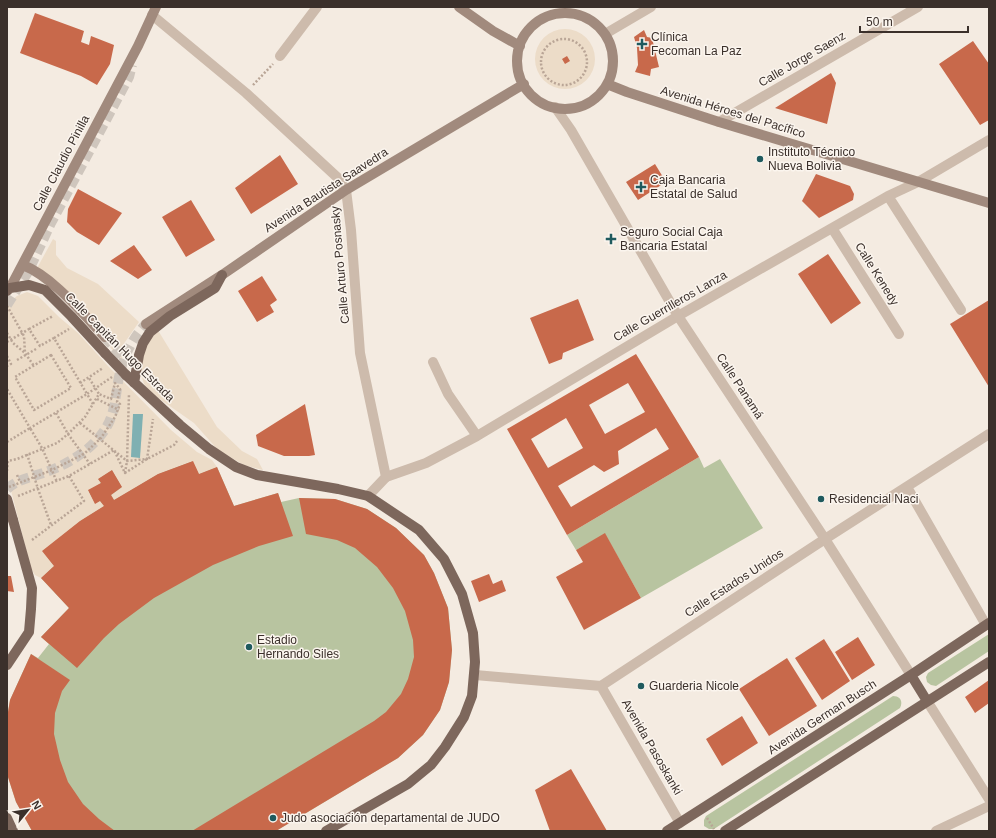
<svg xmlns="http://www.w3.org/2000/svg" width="996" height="838" font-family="Arial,sans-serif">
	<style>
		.green { fill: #b8c4a0 }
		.plaza { fill: #ecdcc8 }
		.water { fill: #7fb0b2 }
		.building { fill: #c8694b; fill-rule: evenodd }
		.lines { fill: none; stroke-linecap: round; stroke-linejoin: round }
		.secondary-tunnel { stroke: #cfc6bd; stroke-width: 10; stroke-dasharray: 10 5; stroke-linecap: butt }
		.path { stroke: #b9a596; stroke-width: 2.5; stroke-dasharray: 2 2; stroke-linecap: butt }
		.minor { stroke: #cdbbac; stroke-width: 10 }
		.tertiary { stroke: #cdbbac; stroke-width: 10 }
		.secondary { stroke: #a18a7d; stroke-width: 10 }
		.primary { stroke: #7d675c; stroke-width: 10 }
		.primary-bridge { stroke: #7d675c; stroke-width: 10 }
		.poi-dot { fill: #1f5a5e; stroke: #fbf5ee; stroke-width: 1.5 }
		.labels { text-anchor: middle; stroke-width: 3; stroke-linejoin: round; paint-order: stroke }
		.poi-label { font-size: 12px; fill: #3b302b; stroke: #fbf5ee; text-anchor: start }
		.street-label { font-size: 12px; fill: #3b302b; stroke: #fbf5ee }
	</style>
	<rect width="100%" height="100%" fill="#f4ebe1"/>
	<!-- green -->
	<path class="green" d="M699,457L704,468L720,459L763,528L641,598L605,534L576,550L567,535Z
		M193,461L199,474L217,467L234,506L278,493L281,502L299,498L335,499L367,509L396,528L424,555L434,573L448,608L452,650L449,682L440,710L423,735L398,758L276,831H32L16,802L7,774V718L10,700L31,654L38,658L49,644L41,637L69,608L41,578L54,566L42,551L80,521L104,506L100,501L95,504L88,490L100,483L98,479L112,470L122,487L114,500L158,474Z
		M989,634V651L936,686L931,685L927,682L926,677L928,673Z
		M893,696C901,696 903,702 900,708L714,829H709L704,826V820L706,816Z"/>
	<!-- plaza -->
	<path class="plaza" d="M535 59a30 30 0 1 1 60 0a30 30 0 1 1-60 0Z
		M53,239L56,241V255L67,268L98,284L139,322L123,345L126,350L121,360L110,347L117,339L64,289L36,270Z
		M27,292L38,296L59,317L78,333L108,366L171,430L197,452L212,460L217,467L199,474L192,461L158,474L114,500L111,495L122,487L112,470L98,479L101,483L88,491L95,503L100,501L104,506L80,521L43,551L54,566L41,578L35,575L28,564L25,545L7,475V304L17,296Z
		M156,327L217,427L242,451L257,459L263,470L244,465L218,450L194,423L151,393L144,384L140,371L143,343Z"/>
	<!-- water -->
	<path class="water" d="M133,414H143L140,458L131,457Z"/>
	<!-- building -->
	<path class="building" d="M35,13L84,31L81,42L89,45L91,36L114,45L110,64L97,85L81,76L20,53Z
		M644,30L647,37L652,38L659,67L651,69L650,76L635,72L638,65L637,48L634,37Z
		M973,41L989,64V120L980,125L939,64Z
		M567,56L570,61L565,64L562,59Z
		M831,73L836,83L827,124L775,108Z
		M280,155L298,184L251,214L235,188Z
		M655,164L666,182L638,200L626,182Z
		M816,174L850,186L854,194L853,200L819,218L802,201Z
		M78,189L122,213L99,245L77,232L67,222L68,209Z
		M191,200L215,240L186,257L162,217Z
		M134,245L152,270L138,279L110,261Z
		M828,254L861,303L831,324L798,274Z
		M262,276L277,300L270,305L274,312L257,322L238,291Z
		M578,299L594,340L563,353L562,359L549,364L530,318Z
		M989,300V387L950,324Z
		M636,354L699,457L567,535L507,429ZM628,383L645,412L605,434L589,405ZM566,418L583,448L548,468L531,439ZM656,428L669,449L571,507L558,486L594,465L604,472L619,464L618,451Z
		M305,404L315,455L309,456H284L258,446L256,435Z
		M193,461L199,474L217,467L234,506L278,493L293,536L259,546L213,565L154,598L119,624L104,638L77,668L41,637L69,608L41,578L54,566L42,551L80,521L104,506L100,501L95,504L88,490L101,483L98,479L112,470L122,487L111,495L114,500L158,474Z
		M299,498L335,499L367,509L396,528L424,555L434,573L448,608L452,650L449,682L440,710L423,735L398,758L276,831H192L374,721L386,712L401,694L408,679L414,657L413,640L405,611L393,588L377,567L355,548L337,540L306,534Z
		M605,533L641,598L584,630L556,577L583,562L576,550Z
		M489,574L493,584L502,580L506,591L479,602L471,581Z
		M7,576H11L14,592L7,591Z
		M858,637L875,665L852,680L835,652Z
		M824,639L850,681L822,700L795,658Z
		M31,654L70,680L62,691L55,713L54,734L60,760L68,782L83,804L99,819L115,831H32L16,802L7,774V718L10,700Z
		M787,658L817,706L769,736L739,689Z
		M989,680V703L975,713L965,697Z
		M742,716L758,743L722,766L706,739Z
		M571,769L607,831H550L535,790Z"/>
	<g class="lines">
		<!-- secondary-tunnel -->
		<path class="secondary-tunnel" d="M7,305L28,272L51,223L129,77L132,65
			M105,337L124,359
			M7,489C18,479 32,477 46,472C66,465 88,452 101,435C118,414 114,393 121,369C125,353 135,335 146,324"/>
		<!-- path -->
		<path class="path" d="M541 62a23 23 0 1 1 46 0a23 23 0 1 1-46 0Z
			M253,85L273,64
			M7,306L24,336L25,353
			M29,329L53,316
			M7,333L13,343L25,353L34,366
			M54,338L69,329
			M7,342L29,329L40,346L54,338L87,394L30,428L7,389
			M51,355L71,388L34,410L15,377Z
			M7,356L11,364L7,366
			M17,360L36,349
			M80,383L103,368
			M97,399L119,410
			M93,404L87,394L112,377
			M56,413L68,434L90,464
			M80,423L127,461L147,459L153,419
			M7,442L30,428L42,448L57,482
			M27,454L38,489L51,525
			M7,471L8,461L17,459L57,443L68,434L85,417L99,394L89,378
			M125,473L127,461L129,394
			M17,475L20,482
			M9,487L52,470L84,454L101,438L115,417L120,404L117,402L120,389L115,383L111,399L99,394
			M18,496L69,476L114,450L125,473L147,459L174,445L177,441
			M32,540L84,501L69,476
			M707,818L714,829"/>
		<!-- minor -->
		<path class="minor" d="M605,34L651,7
			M280,56L317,7
			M719,122L918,7
			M888,196L961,310
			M832,228L899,334
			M433,362L448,394L477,436
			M386,477L426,463L477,436L678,316L888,196L918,182L989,140
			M907,487L986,625
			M601,686L825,539L989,434
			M936,831L989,806"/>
		<!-- tertiary -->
		<path class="tertiary" d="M152,15L246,93L338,178L346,190L351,230L360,353L386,477L368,496
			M555,107L571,130L678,316L825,539L911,675
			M475,675L601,686L680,823
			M927,701L989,799"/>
		<!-- secondary -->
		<path class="secondary" d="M459,7L493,31L520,46
			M517 61a48 48 0 1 1 96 0a48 48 0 1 1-96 0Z
			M607,84L627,92L719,122L989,203
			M23,265C53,277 82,313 105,337
			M10,288L138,46L156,7
			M146,324L222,275L346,190L524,84"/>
		<!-- primary -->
		<path class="primary" d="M7,291L10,288L29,285L45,290L71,316L105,353
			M126,375L180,425L209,449L236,467L257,475L338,489L368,496L419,530L444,559L462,594L473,633L475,662L472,696L464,717L445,747L431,765L408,784L326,831
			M134,383L139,355L143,343L150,332L170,316L215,288L222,275
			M7,665L29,632L31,609L32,588L13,520
			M911,675L927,701
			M7,818L13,831
			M667,831L911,675L989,623
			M725,831L989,662"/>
		<!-- primary-bridge -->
		<path class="primary-bridge" d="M105,353L126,375
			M7,499L13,520"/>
	</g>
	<!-- markers -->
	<g class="poi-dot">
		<path d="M640 38h4v4h4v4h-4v4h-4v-4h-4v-4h4z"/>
		<circle cx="760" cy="159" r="4"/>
		<path d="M639 181h4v4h4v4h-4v4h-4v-4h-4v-4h4z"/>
		<path d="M609 233h4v4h4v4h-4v4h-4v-4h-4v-4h4z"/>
		<circle cx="821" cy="499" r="4"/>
		<circle cx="249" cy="647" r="4"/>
		<circle cx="641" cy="686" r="4"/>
		<circle cx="273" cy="818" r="4"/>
	</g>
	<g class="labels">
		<!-- poi labels -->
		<g class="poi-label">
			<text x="651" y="41">Clínica<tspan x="651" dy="14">Fecoman La Paz</tspan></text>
			<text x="768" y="156">Instituto Técnico<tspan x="768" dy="14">Nueva Bolivia</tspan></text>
			<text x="650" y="184">Caja Bancaria<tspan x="650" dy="14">Estatal de Salud</tspan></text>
			<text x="620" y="236">Seguro Social Caja<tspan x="620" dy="14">Bancaria Estatal</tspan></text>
			<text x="829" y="503">Residencial Naci</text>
			<text x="257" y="644">Estadio<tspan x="257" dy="14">Hernando Siles</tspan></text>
			<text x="649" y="690">Guarderia Nicole</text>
			<text x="281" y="822">Judo asociación departamental de JUDO</text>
		</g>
		<!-- street labels -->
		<g class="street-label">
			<text transform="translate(802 59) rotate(-30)" y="4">Calle Jorge Saenz</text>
			<text transform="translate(733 112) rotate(17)" y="4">Avenida Héroes del Pacífico</text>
			<text transform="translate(61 163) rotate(-62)" y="4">Calle Claudio Pinilla</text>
			<text transform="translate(326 190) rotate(-33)" y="4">Avenida Bautista Saavedra</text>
			<text transform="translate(340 265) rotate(-95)" y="4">Calle Arturo Posnasky</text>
			<text transform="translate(877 274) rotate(58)" y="4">Calle Kenedy</text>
			<text transform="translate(670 306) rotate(-30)" y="4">Calle Guerrilleros Lanza</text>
			<text transform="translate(120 347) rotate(45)" y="4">Calle Capitán Hugo Estrada</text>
			<text transform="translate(740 386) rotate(57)" y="4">Calle Panamá</text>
			<text transform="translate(734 583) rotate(-33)" y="4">Calle Estados Unidos</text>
			<text transform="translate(822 717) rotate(-33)" y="4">Avenida German Busch</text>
			<text transform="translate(652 747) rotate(60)" y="4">Avenida Pasoskanki</text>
		</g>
	</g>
	<!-- border -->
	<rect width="996" height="838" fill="none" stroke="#3b302b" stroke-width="16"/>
	<!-- north arrow -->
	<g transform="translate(28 810) rotate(60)" stroke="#fbf5ee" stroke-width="3" paint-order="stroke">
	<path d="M0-3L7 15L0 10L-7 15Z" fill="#3b302b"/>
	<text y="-6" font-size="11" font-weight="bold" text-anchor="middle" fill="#3b302b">N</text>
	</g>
	<!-- scale -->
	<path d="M860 26v6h108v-6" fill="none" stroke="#3b302b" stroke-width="2"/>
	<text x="866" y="26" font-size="12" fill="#3b302b" stroke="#fbf5ee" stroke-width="3" paint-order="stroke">50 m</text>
</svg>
